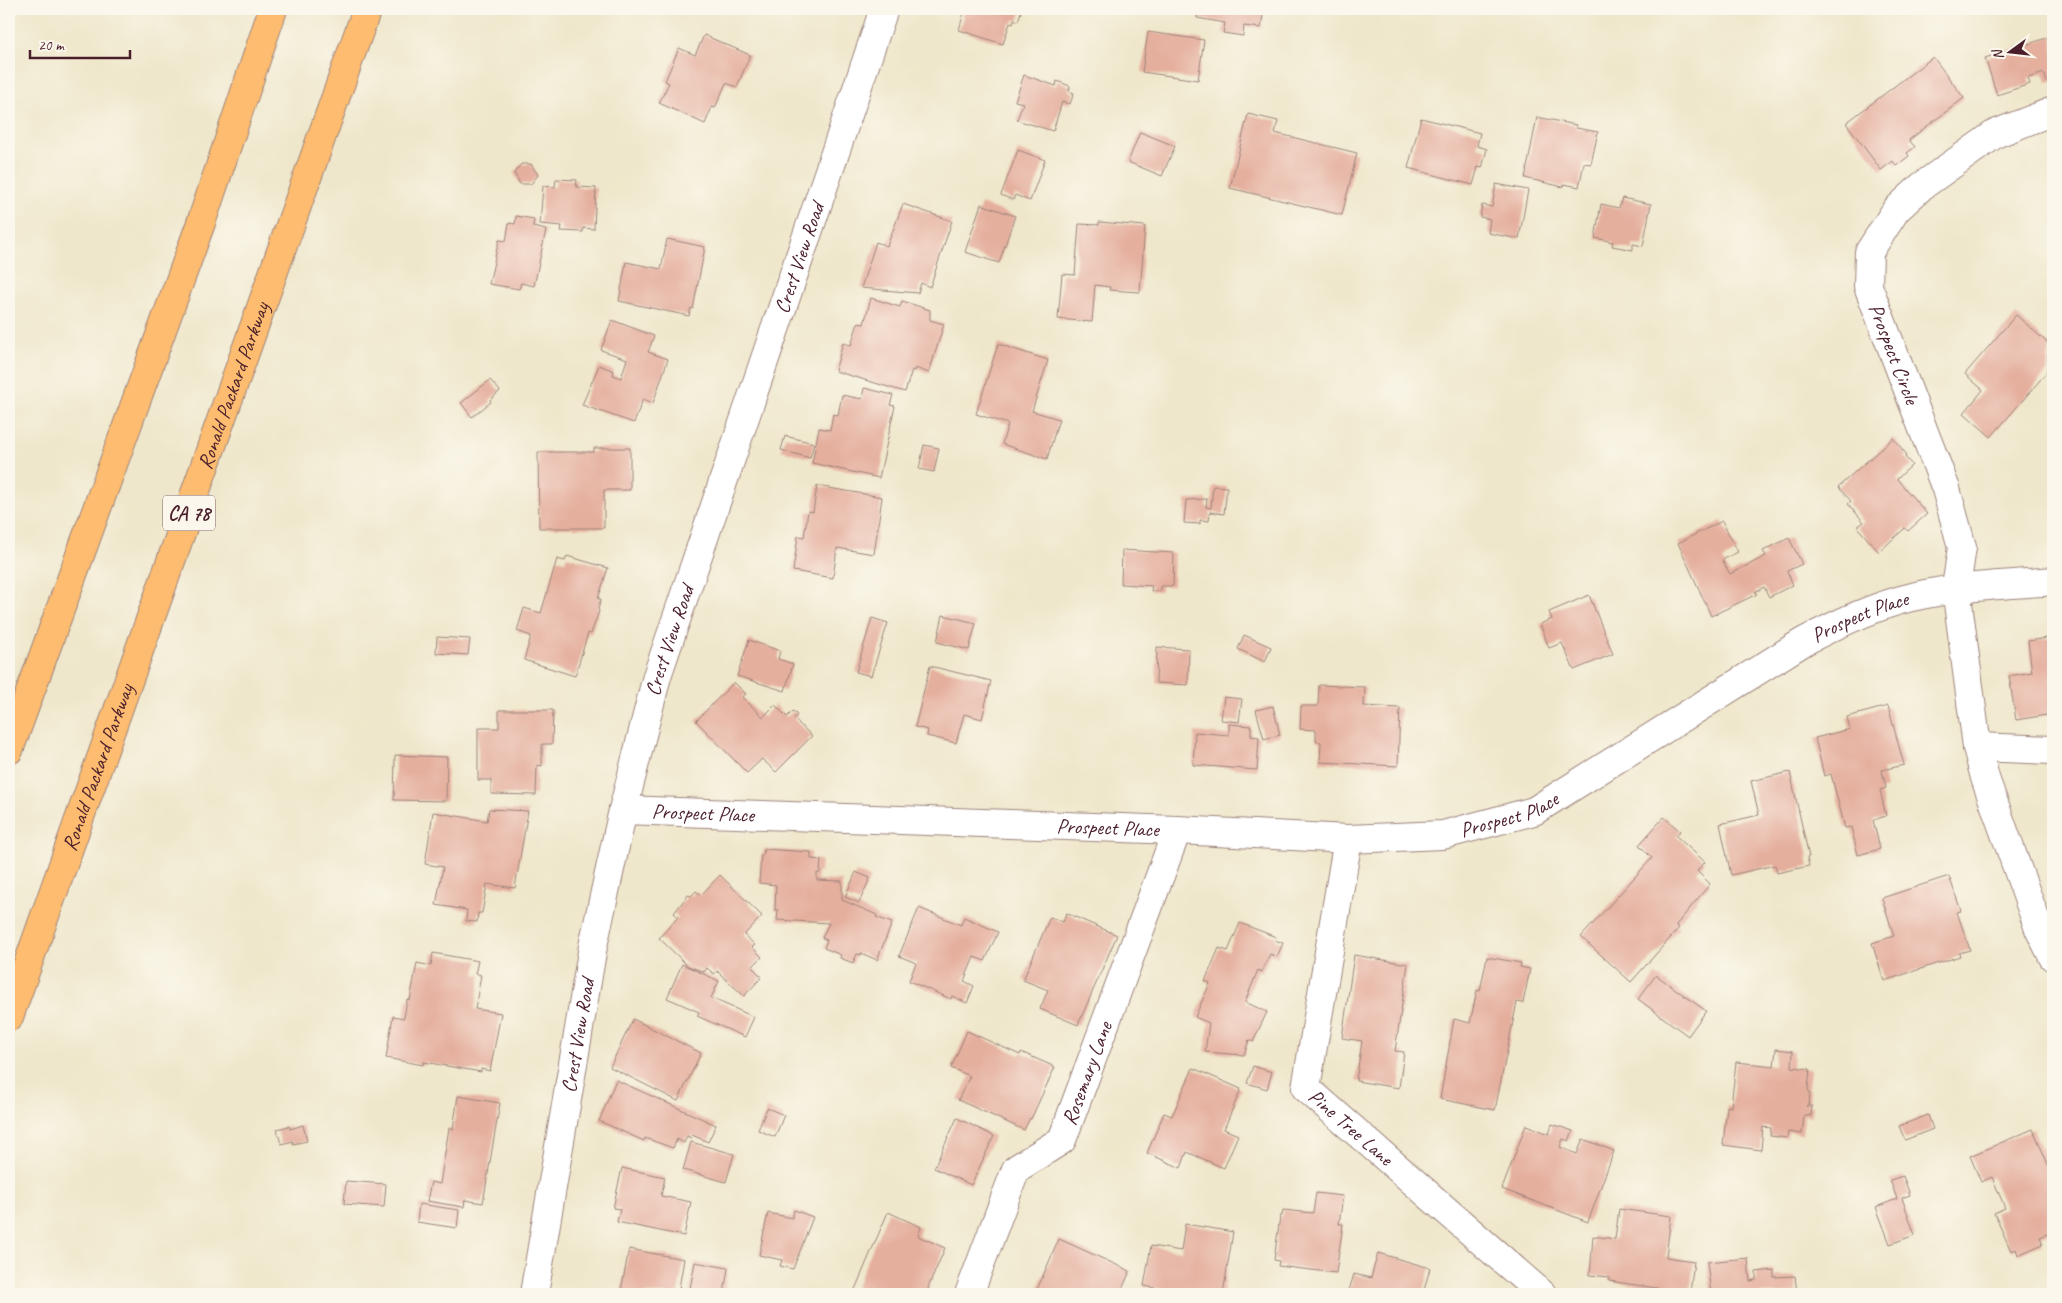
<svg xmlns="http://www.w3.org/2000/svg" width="2062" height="1303" font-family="Caveat,sans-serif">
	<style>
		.building { fill: #e5af9e }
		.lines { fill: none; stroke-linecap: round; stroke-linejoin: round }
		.minor-casing { stroke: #9c837b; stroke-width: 30 }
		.highway-casing { stroke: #9c837b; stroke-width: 30 }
		.minor { stroke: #fff; stroke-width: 28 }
		.highway { stroke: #fdbc70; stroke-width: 28 }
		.labels { text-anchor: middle; stroke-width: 5; stroke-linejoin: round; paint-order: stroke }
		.shield { fill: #fbf7ec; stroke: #7f6065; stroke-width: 1 }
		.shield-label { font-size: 20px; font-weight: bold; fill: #4a1f2b }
		.street-label { font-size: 21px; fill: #4a1f2b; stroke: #fbf7ec }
	</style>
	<rect width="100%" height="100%" fill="#fbf7ec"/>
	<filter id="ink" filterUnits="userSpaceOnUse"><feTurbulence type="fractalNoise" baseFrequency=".02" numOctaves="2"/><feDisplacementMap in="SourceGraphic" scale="10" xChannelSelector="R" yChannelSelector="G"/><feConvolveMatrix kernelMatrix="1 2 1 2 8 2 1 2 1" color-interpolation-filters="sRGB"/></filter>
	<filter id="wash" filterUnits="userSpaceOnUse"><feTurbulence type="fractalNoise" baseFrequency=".0096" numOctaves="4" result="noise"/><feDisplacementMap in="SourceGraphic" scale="20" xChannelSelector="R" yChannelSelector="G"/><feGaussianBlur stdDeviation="1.12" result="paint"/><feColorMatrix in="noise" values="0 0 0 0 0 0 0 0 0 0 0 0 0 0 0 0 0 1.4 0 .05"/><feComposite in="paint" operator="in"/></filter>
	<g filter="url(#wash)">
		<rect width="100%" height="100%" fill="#efe7cb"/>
		<g id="blocks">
			<!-- building -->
			<path class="building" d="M965,9H1022L1018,21L1014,19L1013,24L1010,23L1003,44L959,30Z
				M1199,9H1264L1261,28L1244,26L1243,36L1223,33L1225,23L1197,18Z
				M1148,32L1204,40L1198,80L1142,72Z
				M704,35L750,55L737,87L726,83L715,108L712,107L705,124L659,103L669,83L665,81L679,48L695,55Z
				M2053,36V80L2047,82L2044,73L2028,78L2030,84L1997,95L1985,58Z
				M1933,57L1964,98L1909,140L1915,147L1907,153L1909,156L1896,166L1893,161L1881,170L1846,123Z
				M1024,75L1056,86L1057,81L1070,86L1069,91L1074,93L1070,104L1062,102L1053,131L1017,120L1023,103L1015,101Z
				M1248,114L1278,121L1275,133L1357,153L1342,215L1230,188Z
				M1537,117L1576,125V128L1598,132L1591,164L1584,163L1579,187L1564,184L1563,187L1525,178Z
				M1421,118L1480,133L1477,146L1487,149L1482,168L1478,167L1473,185L1408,168Z
				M1140,132L1175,146L1162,176L1128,162Z
				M1018,150L1045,160L1030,201L1015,195L1013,200L1001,195Z
				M521,164H531L538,175L531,184H520L514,173Z
				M556,179L577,180L576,187L596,188L594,229L583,228V232L561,231L562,226L540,224L543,186L555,187Z
				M1496,184L1528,190L1519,239L1488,233L1490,219L1480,217L1482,205L1492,207Z
				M1622,198L1651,204L1643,246L1633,244V250L1612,246L1613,242L1595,238L1601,204L1619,208Z
				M903,204L952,221L930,287L921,283L918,293L861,288L876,242L887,246Z
				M981,204L1015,216L999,263L965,252Z
				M516,216L534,219L533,227L546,230L534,286L521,283L519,289L489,284L499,240L506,241L509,223L515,224Z
				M1099,222L1145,226L1140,292L1109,290L1110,287L1095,285L1092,322L1058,319L1062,274L1075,275L1079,224L1099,225Z
				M667,239L705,247L693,309L691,308L689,316L619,301L626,262L661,269Z
				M871,298L900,307L902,301L930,310V320L944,324L929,373L915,368L914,371L912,370L905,392L835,371L843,343L851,345L858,323L864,324Z
				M2016,315L2049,344L2047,372L1991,437L1964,413L1983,390L1965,374Z
				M612,320L654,336L648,352L668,359L653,403L643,399L634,423L582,405L599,365L614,371L613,375L621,378L627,359L601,350Z
				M998,344L1048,360L1032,411L1059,419L1047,459L1002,444L1008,424L976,414Z
				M490,380L500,391L490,400L491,402L472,417L461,403Z
				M864,388L893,395L890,405L895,406L879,478L812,463L819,428L830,430L833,414L838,415L842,395L862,399Z
				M785,436L814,443L810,458L781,450Z
				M1893,438L1907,455L1905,457L1912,465L1897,479L1927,514L1908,531L1905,528L1879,552L1857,527L1864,522L1848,504L1851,501L1838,487Z
				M924,445L939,448L934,472L919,469Z
				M594,448H630V490H604V528H539L538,452H594Z
				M817,486L882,497L874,554L837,548L833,578L793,571L798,536L804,537L808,511L813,512Z
				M1213,486L1227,487L1224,514L1210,512L1209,521L1200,520V524L1184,523L1186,500L1207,499L1206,507L1211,508Z
				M1722,521L1738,552L1722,560L1730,574L1766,556L1763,551L1789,538L1802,564L1787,571L1793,585L1769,597L1764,587L1755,592L1757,594L1711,616L1678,543Z
				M1122,550L1174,553L1173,586H1161V591H1151L1152,586L1121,584Z
				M567,556L608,568L598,599H601L598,609L599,611L591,634L588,633L575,676L524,660L531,636L517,631L524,608L541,613L557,559L565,561Z
				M1589,595L1613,654L1574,670L1562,643L1549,648L1540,624L1552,619L1549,612Z
				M943,615L976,623L969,650L937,642Z
				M872,618L888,623L871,676L856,672Z
				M1244,635L1271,647L1265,662L1238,649Z
				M437,637L470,639L468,655L436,653Z
				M2053,637V714L2016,720L2009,676L2032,672L2028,641Z
				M749,640L780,651L778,659L793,664L785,691L737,676Z
				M1157,647L1189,649L1188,685L1156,683Z
				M930,666L991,681L982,719L964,714L956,743L927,736L928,730L915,727Z
				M734,682L746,694L742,697L763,717L775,705L787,717L793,711L797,715L794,719L812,736L776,772L762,759L747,773L696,721Z
				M1319,685L1365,687L1364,706L1400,708L1398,766L1320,762L1321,742L1316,741V730L1300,729L1301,706H1318Z
				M1224,697L1242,699L1239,722L1221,720Z
				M1273,706L1280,735L1264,739L1256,710Z
				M1888,706L1904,765L1882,770L1886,788L1880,790L1886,816L1873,820L1880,849L1858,855L1851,827L1845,828L1831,774L1824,776L1815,738L1850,729L1847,717Z
				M499,710H553L552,744H542V766L537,765L536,795L491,794V780H478V728H499Z
				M1229,724L1251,726V736L1259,737L1257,770L1193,765L1195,732L1229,735Z
				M395,755L447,757L446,801L394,800Z
				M1790,772L1809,857H1807L1809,866L1777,873L1775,865L1731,875L1720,824L1759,815L1751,781Z
				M489,809L528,811L515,888L487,884L482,913H478L477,922L466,921L467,910L436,905L443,867L425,864L433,812L487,821Z
				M1664,817L1680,831L1676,836L1705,862L1697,871L1710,884L1676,925L1679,928L1631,982L1581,937L1652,858L1639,845Z
				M764,849L811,852V859L821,860L820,873H817V880L842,881V900L877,915L876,917L892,923L877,960L861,953V955L857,954L853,963L840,958L841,955L824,948L827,940L822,938L829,923L777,920L778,910H775L776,885L759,883L761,855H763Z
				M856,872L870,878L859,903L845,897Z
				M720,875L762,916L744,935L755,945L752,947L762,957L752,967L762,977L744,996L717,971L714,974L707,968L704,972L688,966L659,938L678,917L674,913L688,895L691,896L696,891L701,895Z
				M1949,876L1961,911L1957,912L1970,950L1959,953L1960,956L1884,981L1872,943L1894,936L1882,898Z
				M919,908L961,925L964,917L998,932L985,961L974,957L964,981L974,986L967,1003L952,996L951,999L909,981L916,963L899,956Z
				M1066,913L1117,935L1078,1025L1040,1009L1048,990L1023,980L1050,917L1063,922Z
				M1240,923L1276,937L1275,940L1283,943L1277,957L1270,954L1262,972L1258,970L1245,1002L1267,1012L1253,1042L1249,1040L1244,1055L1205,1052L1209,1023L1195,1017L1210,983L1205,981L1219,948L1228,951Z
				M433,953L478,961L475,974L481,975L475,1009L501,1013L490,1071L481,1069V1072L424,1062L423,1065L386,1058L393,1016L404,1018L407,999L410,1000L417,963L431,966Z
				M1354,955L1408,964L1395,1051L1404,1052L1399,1088L1356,1081L1362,1041L1342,1038Z
				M1487,957L1521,963L1520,967L1530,969L1523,1003L1517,1002L1495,1110L1440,1099L1454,1019L1470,1023L1477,990L1480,991Z
				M682,964L719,981L711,998L754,1017L745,1037L697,1016L699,1012L667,998Z
				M1656,975L1706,1011L1688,1036L1638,999Z
				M633,1019L701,1053L678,1101L610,1067Z
				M967,1031L1020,1055L1021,1052L1055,1067L1031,1119L1030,1118L1024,1130L958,1100L970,1076L951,1068Z
				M1776,1049L1793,1051L1792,1067L1810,1069L1808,1089L1810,1093L1809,1104L1806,1106H1812L1811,1116L1804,1115L1802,1134L1788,1132L1787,1138L1770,1136L1771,1128L1763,1127L1761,1150L1723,1145L1727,1106L1731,1107L1736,1062L1774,1066Z
				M1253,1066L1272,1072L1267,1089L1247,1083Z
				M1193,1068L1241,1089L1224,1129L1238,1135L1224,1168L1187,1152L1181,1168L1147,1153L1164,1113L1172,1116Z
				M616,1080L716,1125L708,1142L692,1135L691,1138L687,1136L684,1143L677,1139L673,1148L645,1138L644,1141L599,1121Z
				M458,1096L500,1103L483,1203L465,1200L464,1207L427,1201L431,1182L440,1184L449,1128L453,1129Z
				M767,1108L784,1115L775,1137L758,1130Z
				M1928,1115L1933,1129L1905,1140L1899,1126Z
				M957,1118L994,1136L971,1185L934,1168Z
				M1552,1124L1573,1131L1569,1141L1563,1139L1560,1147L1577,1154L1583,1139L1614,1151L1588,1222L1502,1189L1526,1125L1549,1134Z
				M303,1125L307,1141L293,1144V1141L281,1144L277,1129L289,1126L290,1129Z
				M2033,1129L2053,1176V1232L2040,1237L2043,1244L2018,1255L2016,1249L2011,1251L1994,1213L2005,1208L1992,1177L1981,1182L1970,1156Z
				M691,1142L734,1154L726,1182L683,1170Z
				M622,1168L665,1177L661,1196L691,1202L684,1236L617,1222L620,1209L613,1208Z
				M1903,1176L1910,1195L1902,1198L1915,1235L1890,1244L1876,1207L1897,1199L1890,1180Z
				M346,1181L386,1184L384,1207L344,1204Z
				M1316,1193L1343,1196L1339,1224H1343L1336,1273L1278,1266L1279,1261L1274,1260L1280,1216H1282L1283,1210L1313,1213Z
				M419,1204L459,1210L457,1228L417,1222Z
				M1619,1209L1671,1216L1666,1257L1694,1261L1690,1293L1609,1281V1277L1590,1275L1593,1236L1615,1239Z
				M794,1210L813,1217L793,1269L780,1266L782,1260L759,1255L768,1213L792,1218Z
				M888,1212L921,1227L918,1236L945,1248L928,1288L930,1292L928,1294H853Z
				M1185,1224L1233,1232L1223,1294H1211L1178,1289L1177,1292L1144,1286L1151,1246L1181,1251Z
				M1059,1239L1130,1271L1120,1294H1035Z
				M629,1249L684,1259L678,1294H615L616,1290L621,1291Z
				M1378,1253L1430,1268L1423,1294H1348L1354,1274L1371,1278Z
				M1748,1258L1750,1281L1756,1280V1272L1774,1270V1277L1795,1276L1797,1294H1711L1707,1262Z
				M695,1262L728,1268L724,1294H689Z"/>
		</g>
	</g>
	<g filter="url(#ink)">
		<use href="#blocks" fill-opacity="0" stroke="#9c837b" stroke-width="1"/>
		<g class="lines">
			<defs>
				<g id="minor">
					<path id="s1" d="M2053,111L1995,134L1922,186L1896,210L1869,252L1868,286L1946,489L1962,547L1956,588L1977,747L1985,778L2039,929L2053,957"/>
					<path d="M1977,747L2053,750"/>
					<path id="s2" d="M623,810L1177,830L1348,839L1443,835L1534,811L1803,642C1837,624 1874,606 1912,597C1958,586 2006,585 2053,581"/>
					<path id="s3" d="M1348,839L1306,1088L1542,1294"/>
					<path id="s4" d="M534,1294L593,946L623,810L657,676L884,9"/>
					<path id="s5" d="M969,1294L1016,1169L1062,1140L1177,830"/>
				</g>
				<g id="highway">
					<path d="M9,750L202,220L273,9"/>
					<path id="s6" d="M9,1017L367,9"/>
				</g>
			</defs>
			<!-- minor casing -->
			<use href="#minor" class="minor-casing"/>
			<!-- highway casing -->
			<use href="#highway" class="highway-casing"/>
			<!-- minor -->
			<use href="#minor" class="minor"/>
			<!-- highway -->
			<use href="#highway" class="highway"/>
		</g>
	</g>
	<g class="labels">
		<!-- shield labels -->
		<rect class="shield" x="163" y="495.5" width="52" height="35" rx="4"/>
		<g class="shield-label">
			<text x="189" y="520">CA 78</text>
		</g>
		<!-- street labels -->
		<g class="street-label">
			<text dy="7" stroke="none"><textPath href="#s4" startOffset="1072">Crest View Road</textPath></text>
			<text dy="7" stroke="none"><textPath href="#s1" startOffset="344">Prospect Circle</textPath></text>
			<text dy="7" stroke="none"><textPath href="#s6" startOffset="670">Ronald Packard Parkway</textPath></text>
			<text dy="7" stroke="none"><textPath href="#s2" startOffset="1295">Prospect Place</textPath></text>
			<text dy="7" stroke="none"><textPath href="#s4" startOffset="668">Crest View Road</textPath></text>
			<text dy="7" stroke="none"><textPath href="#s6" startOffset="265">Ronald Packard Parkway</textPath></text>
			<text dy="7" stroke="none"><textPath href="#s2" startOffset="80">Prospect Place</textPath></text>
			<text dy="7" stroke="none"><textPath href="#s2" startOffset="890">Prospect Place</textPath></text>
			<text dy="7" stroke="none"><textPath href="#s2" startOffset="485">Prospect Place</textPath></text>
			<text dy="7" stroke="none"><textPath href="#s4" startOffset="262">Crest View Road</textPath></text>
			<text dy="7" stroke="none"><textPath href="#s5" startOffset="259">Rosemary Lane</textPath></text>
			<text dy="7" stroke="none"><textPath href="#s3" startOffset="312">Pine Tree Lane</textPath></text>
		</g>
	</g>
	<!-- margin -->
	<rect width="2062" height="1303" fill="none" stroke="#fbf7ec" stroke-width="30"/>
	<!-- north arrow -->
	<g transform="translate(2010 52) rotate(255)" stroke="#fbf7ec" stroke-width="4" paint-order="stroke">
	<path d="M0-4L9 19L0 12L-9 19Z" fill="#4a1f2b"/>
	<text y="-8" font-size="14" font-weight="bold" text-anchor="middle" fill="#4a1f2b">N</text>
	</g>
	<!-- scale -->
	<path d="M30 50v8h100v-8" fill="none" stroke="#4a1f2b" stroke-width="2.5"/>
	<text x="38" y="50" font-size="15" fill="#4a1f2b" stroke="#fbf7ec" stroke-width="4" paint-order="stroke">20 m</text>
</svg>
